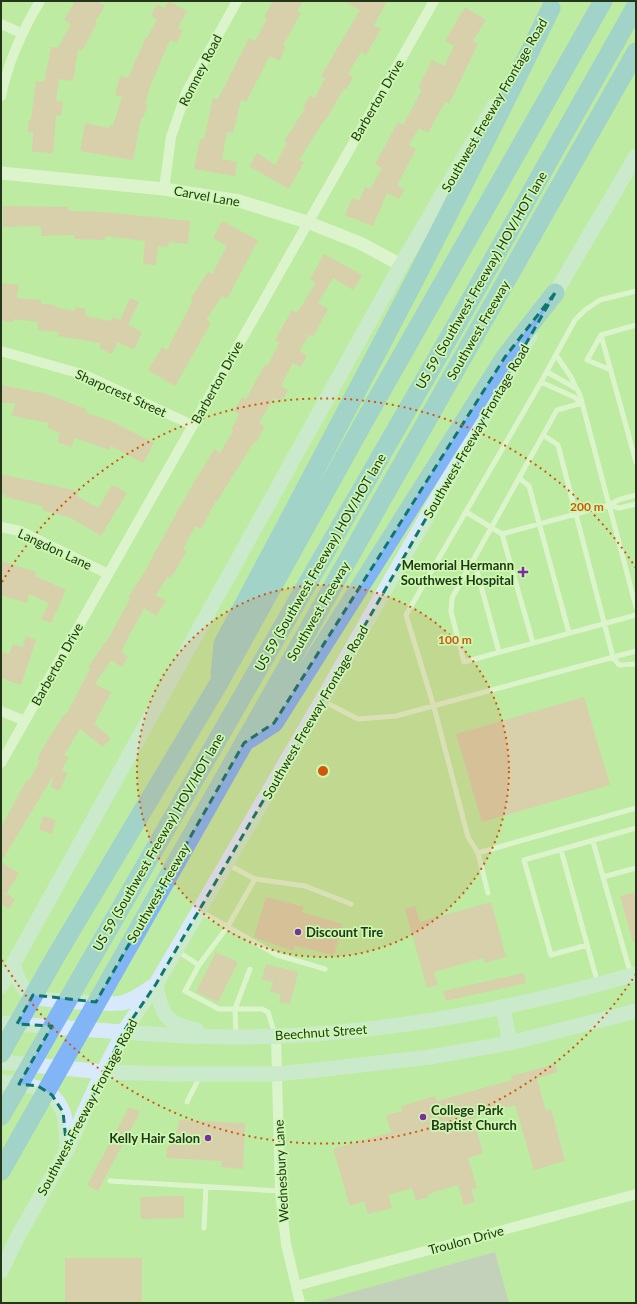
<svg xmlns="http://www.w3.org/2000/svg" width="637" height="1304" font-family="Lato,sans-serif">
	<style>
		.green { fill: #cbb1d9 }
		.building { fill: #f5b0b4 }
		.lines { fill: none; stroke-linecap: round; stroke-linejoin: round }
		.service { stroke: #fff; stroke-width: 5 }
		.minor { stroke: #fff; stroke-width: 10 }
		.tertiary { stroke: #fff; stroke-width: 13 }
		.secondary { stroke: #d9e9fc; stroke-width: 15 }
		.motorway { stroke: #81b5f5; stroke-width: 19 }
		.marked { fill: none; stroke: #0f766e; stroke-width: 3; stroke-dasharray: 8 5; stroke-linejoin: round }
		.ring { fill: none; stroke: #d4560d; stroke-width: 2; stroke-dasharray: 2 4 }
		.poi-dot { fill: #7d2d9e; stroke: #cbf9af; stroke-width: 1.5 }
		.labels { text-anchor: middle; stroke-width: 3.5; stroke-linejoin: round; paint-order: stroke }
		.street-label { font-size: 13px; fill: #243619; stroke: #cbf9af }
		.poi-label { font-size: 13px; font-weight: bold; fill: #243619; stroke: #cbf9af; text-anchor: end }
		.centre { fill: #d4560d; stroke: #cbf9af; stroke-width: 2 }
		.ring-label { font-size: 12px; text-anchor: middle; font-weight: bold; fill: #d4560d; stroke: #cbf9af; stroke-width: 3.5; stroke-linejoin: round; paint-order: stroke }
	</style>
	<rect width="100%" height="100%" fill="#beeba3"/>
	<!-- green -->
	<path class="green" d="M495,1252L509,1303L317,1302Z"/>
	<!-- building -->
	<path class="building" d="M75,1H97L105,6L95,22L97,23L82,51L78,49L73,81L59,79L56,101L63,102L61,116L56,115L53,153L32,152L33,133L28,132L29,120H31L36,81L44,82L51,47L58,48L71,24L64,20Z
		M169,1L187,11L178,28L183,31L176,43L170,40L151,84L145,104L148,105L143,118H141L133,160L80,151L85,123L109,128L110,125L113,126L122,97L115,95L120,76L128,78L146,37L147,38L157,20L151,16L157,4L164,8Z
		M273,1H303L297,11L301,13L283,45L286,47L279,61L270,56L246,102L241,100L233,133L227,132L222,159L237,162L235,176L194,169L200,139H204L213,98L218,99L249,38L255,41L267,19L264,17Z
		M343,1H387L374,25L381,29L366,55L361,52L348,74L353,77L346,90L344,88L326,120L325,119L299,160L304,162L289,189L249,166L257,153L275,165L287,143L284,141L305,109L303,108L310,95L315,98L325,78L321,76L360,10Z
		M465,7L486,20L473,41L478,44L449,104L445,102L428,133L419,128L409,145L416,149L397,186L405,189L399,199L387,193L373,226L345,215L352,198L359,201L365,187L370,189L382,168L375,164L398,122L403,125L422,90L418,88L432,60L444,66L454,46L445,41Z
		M3,206L68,207L69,211L103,212L190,221L188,244L169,242L168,247L158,246L156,265L143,264L145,241L105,236V240L74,239V235L41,236V226L3,227Z
		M222,221L258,240L227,299L222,296L206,320L211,323L175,386L148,370L162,347L167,350L193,300L191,298L208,272L212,274L227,246L213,238Z
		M324,254L362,275L353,290L333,278L318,303L328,309L313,337L309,334L300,351L307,356L301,367L293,363L281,386L288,390L281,402L274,398L259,423L265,426L256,443L254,442L217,501H216L201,529L196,526L183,549L187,551L171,578L168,576L156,595L166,601L156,616L144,608L121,652L128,657L122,667L111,660L95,684L111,692L94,724L111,738L103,747L80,729L64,755L69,757L62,770L68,773L59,791L51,787L53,776L1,862L19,873L6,894L15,899L9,909L1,904V827L27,780L29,781L40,760L37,759L44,746L64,714L66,715L90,669L88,668L105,642L106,643L130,599L128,598L149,565H148L182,503L214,449L220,453L233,431L231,430L239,414L234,411L242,397L246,399L265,364L267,366L280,342L275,340L292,310L297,313L316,283L310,279Z
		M1,283L19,285L17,298L41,300V304L56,305L55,307L75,311V307L86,309L85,316L111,321L113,317L120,320L130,298L139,302L128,325L142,332L134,350L118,342L112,354L99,348L101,343L58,336L59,332L37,330L38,322L14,319V322L1,321Z
		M1,385L47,394L86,409L85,412L115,423L154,443L143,463L111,446L109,450L75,438L71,447L57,442L60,433L47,428L49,423L12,416L15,403H1Z
		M1,474L78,491L77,496L98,508L112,485L127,493L101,536L71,518L42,510L43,506L5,497L6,495L1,494Z
		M1,561L36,572L35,576L66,590L51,623L41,619L49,603L29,594L27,603L1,595Z
		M26,636L36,640L21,685L1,678V651L9,654L13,644L23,647Z
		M584,697L610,785L482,822L456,734Z
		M43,816L56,820L52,834L39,830Z
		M636,892V942H633L620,896Z
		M266,897L304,907L301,912L343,924L334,955L295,946L293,951L254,937Z
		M491,902L506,957L485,963L483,958L434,972L438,985L427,988L405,909L415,906L420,922Z
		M216,952L238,962L218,1002L196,992Z
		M266,964L298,972L290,1004L279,1002L281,994L270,992L273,982L262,980Z
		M524,973L526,983L446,1001L443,991Z
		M555,1064L558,1072L537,1078L546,1111L551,1109L565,1161L534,1170L515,1105L473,1118L483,1153L468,1158L477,1188L471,1189L475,1202L464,1205L458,1185L428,1194L429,1197L416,1201L412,1188L388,1195L392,1208L368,1214L364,1201L350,1206L333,1149L391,1132L386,1115L402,1111L401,1106L435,1096L437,1101L512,1080L511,1076Z
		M129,1107L140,1112L98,1191L87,1185Z
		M179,1120L245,1123L243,1169L221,1167L222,1161L166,1158L167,1149L178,1128Z
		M184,1196V1218L141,1219L140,1197Z
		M65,1258H142V1303H65Z"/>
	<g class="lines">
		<!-- service -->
		<path class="service" d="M636,291L600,300L585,310L575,320L541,382L406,615L434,707L468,837L478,853L636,808
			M601,335L636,462
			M556,355L571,377L576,388
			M611,370L587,360L601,335L636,325
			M547,372L577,389L580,395L636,607
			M541,382L574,397L582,403
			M582,403L557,410L452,598L451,612L464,662L636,615
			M543,435L558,445L613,657L619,665L636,664
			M519,478L529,486L569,633
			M609,505L619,508L636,504
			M466,512L502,534L609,505L618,500L636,495
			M502,534L533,643
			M470,566L477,571L499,652
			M323,701L358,719L396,716L636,651
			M593,841L603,877L636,868
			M561,850L598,984
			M478,853L488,893
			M227,864L255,879L305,886L351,904
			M603,877L631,975
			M200,911L277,955L325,969
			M587,945L551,955L524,860L636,828
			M177,951L199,965L185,991L219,1009H262L268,1012L275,1035
			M199,965L228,926L255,879
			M236,1036L235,1009L250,969
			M187,1102L200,1076
			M110,1181L280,1191
			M204,1228L206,1187"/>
		<!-- minor -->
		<path class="minor" d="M1,24L21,33
			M1,96C8,62 22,31 40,1
			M164,189L171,137L186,93L237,1
			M1,351L85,375L192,425
			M1,527L20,531L108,574
			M1,711L25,721
			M1,763L434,1
			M276,1036L280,1191L286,1244L300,1303
			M296,1286L636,1194"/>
		<!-- tertiary -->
		<path class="tertiary" d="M1,173L164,189L239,201L307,222L360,243L401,265"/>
		<!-- secondary -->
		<path class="secondary" d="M550,302L636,156
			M14,965C17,979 23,993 38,998C44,1000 115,1005 121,1003C134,1001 145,991 156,984C160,1013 167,1025 197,1030
			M1,986L401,265L494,106
			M503,1008L510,1043
			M1,1023C79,1028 158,1037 236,1037C372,1037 506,1011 636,974
			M1,1062L105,1072L175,1074H276L317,1070L430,1057L510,1043L636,1011
			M1,1082C25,1085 53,1084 63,1112C67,1122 66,1138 67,1149
			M1,1271L18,1236L67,1150L97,1084L124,1031L156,984L322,700L530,336"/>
		<!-- motorway -->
		<path class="motorway" d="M220,674L223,644C335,433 447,223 551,8
			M246,741L274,723L505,357L555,293
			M1,1053L56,956L219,683L365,420L603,1
			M1,1116L459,320L636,6
			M1,1171L636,52"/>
	</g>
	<!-- marked area -->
	<path d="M0 0H637V1304H0ZM555,293L322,700L156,984L124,1031L67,1150L63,1112L52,1095L38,1086L19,1084L52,1026L17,1024L33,995L96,1002L244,743L274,723L505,357Z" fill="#beeba3" fill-opacity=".55" fill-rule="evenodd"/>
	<path class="marked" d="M555,293L322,700L156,984L124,1031L67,1150L63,1112L52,1095L38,1086L19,1084L52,1026L17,1024L33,995L96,1002L244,743L274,723L505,357Z"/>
	<!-- distance rings -->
	<circle cx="323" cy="771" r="186" fill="#d4560d" fill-opacity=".12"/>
	<g class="ring">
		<circle cx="323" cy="771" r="186"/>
		<path d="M636 974A373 373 0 0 1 2 960M2 582A373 373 0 0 1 636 568"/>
	</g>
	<!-- markers -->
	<g class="poi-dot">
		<path d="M521 566h4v4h4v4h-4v4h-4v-4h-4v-4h4z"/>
		<circle cx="298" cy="932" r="4"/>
		<circle cx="423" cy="1117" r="4"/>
		<circle cx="208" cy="1138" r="4"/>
	</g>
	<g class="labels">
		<!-- street labels -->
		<g class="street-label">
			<text transform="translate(200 70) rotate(-63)" y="5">Romney Road</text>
			<text transform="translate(377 100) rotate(-60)" y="5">Barberton Drive</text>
			<text transform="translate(494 105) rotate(-60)" y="5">Southwest Freeway Frontage Road</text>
			<text transform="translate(207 196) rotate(10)" y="5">Carvel Lane</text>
			<text transform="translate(481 280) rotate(-60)" y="5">US 59 (Southwest Freeway) HOV/HOT lane</text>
			<text transform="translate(478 330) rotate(-60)" y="5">Southwest Freeway</text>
			<text transform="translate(217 382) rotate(-61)" y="5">Barberton Drive</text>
			<text transform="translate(121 393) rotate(24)" y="5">Sharpcrest Street</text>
			<text transform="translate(476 431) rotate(-60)" y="5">Southwest Freeway Frontage Road</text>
			<text transform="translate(55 549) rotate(25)" y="5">Langdon Lane</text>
			<text transform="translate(320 562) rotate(-60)" y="5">US 59 (Southwest Freeway) HOV/HOT lane</text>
			<text transform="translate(318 611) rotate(-60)" y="5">Southwest Freeway</text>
			<text transform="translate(57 664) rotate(-61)" y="5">Barberton Drive</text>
			<text transform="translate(315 712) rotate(-60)" y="5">Southwest Freeway Frontage Road</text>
			<text transform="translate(158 842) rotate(-60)" y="5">US 59 (Southwest Freeway) HOV/HOT lane</text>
			<text transform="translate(158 893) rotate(-60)" y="5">Southwest Freeway</text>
			<text transform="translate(321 1032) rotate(-4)" y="5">Beechnut Street</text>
			<text transform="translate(87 1107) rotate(-62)" y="5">Southwest Freeway Frontage Road</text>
			<text transform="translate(281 1171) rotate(-93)" y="5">Wednesbury Lane</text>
			<text transform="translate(466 1240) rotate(-15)" y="5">Troulon Drive</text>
		</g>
		<!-- poi labels -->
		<g class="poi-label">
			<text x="514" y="570">Memorial Hermann<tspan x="514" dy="15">Southwest Hospital</tspan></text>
			<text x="306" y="937" text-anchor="start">Discount Tire</text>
			<text x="431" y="1115" text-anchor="start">College Park<tspan x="431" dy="15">Baptist Church</tspan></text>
			<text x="200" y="1143">Kelly Hair Salon</text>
		</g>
	</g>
	<circle cx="323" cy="771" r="6" class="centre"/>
	<g class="ring-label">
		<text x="587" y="511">200 m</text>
		<text x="455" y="644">100 m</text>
	</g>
	<!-- border -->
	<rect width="637" height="1304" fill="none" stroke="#243619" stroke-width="4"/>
</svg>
